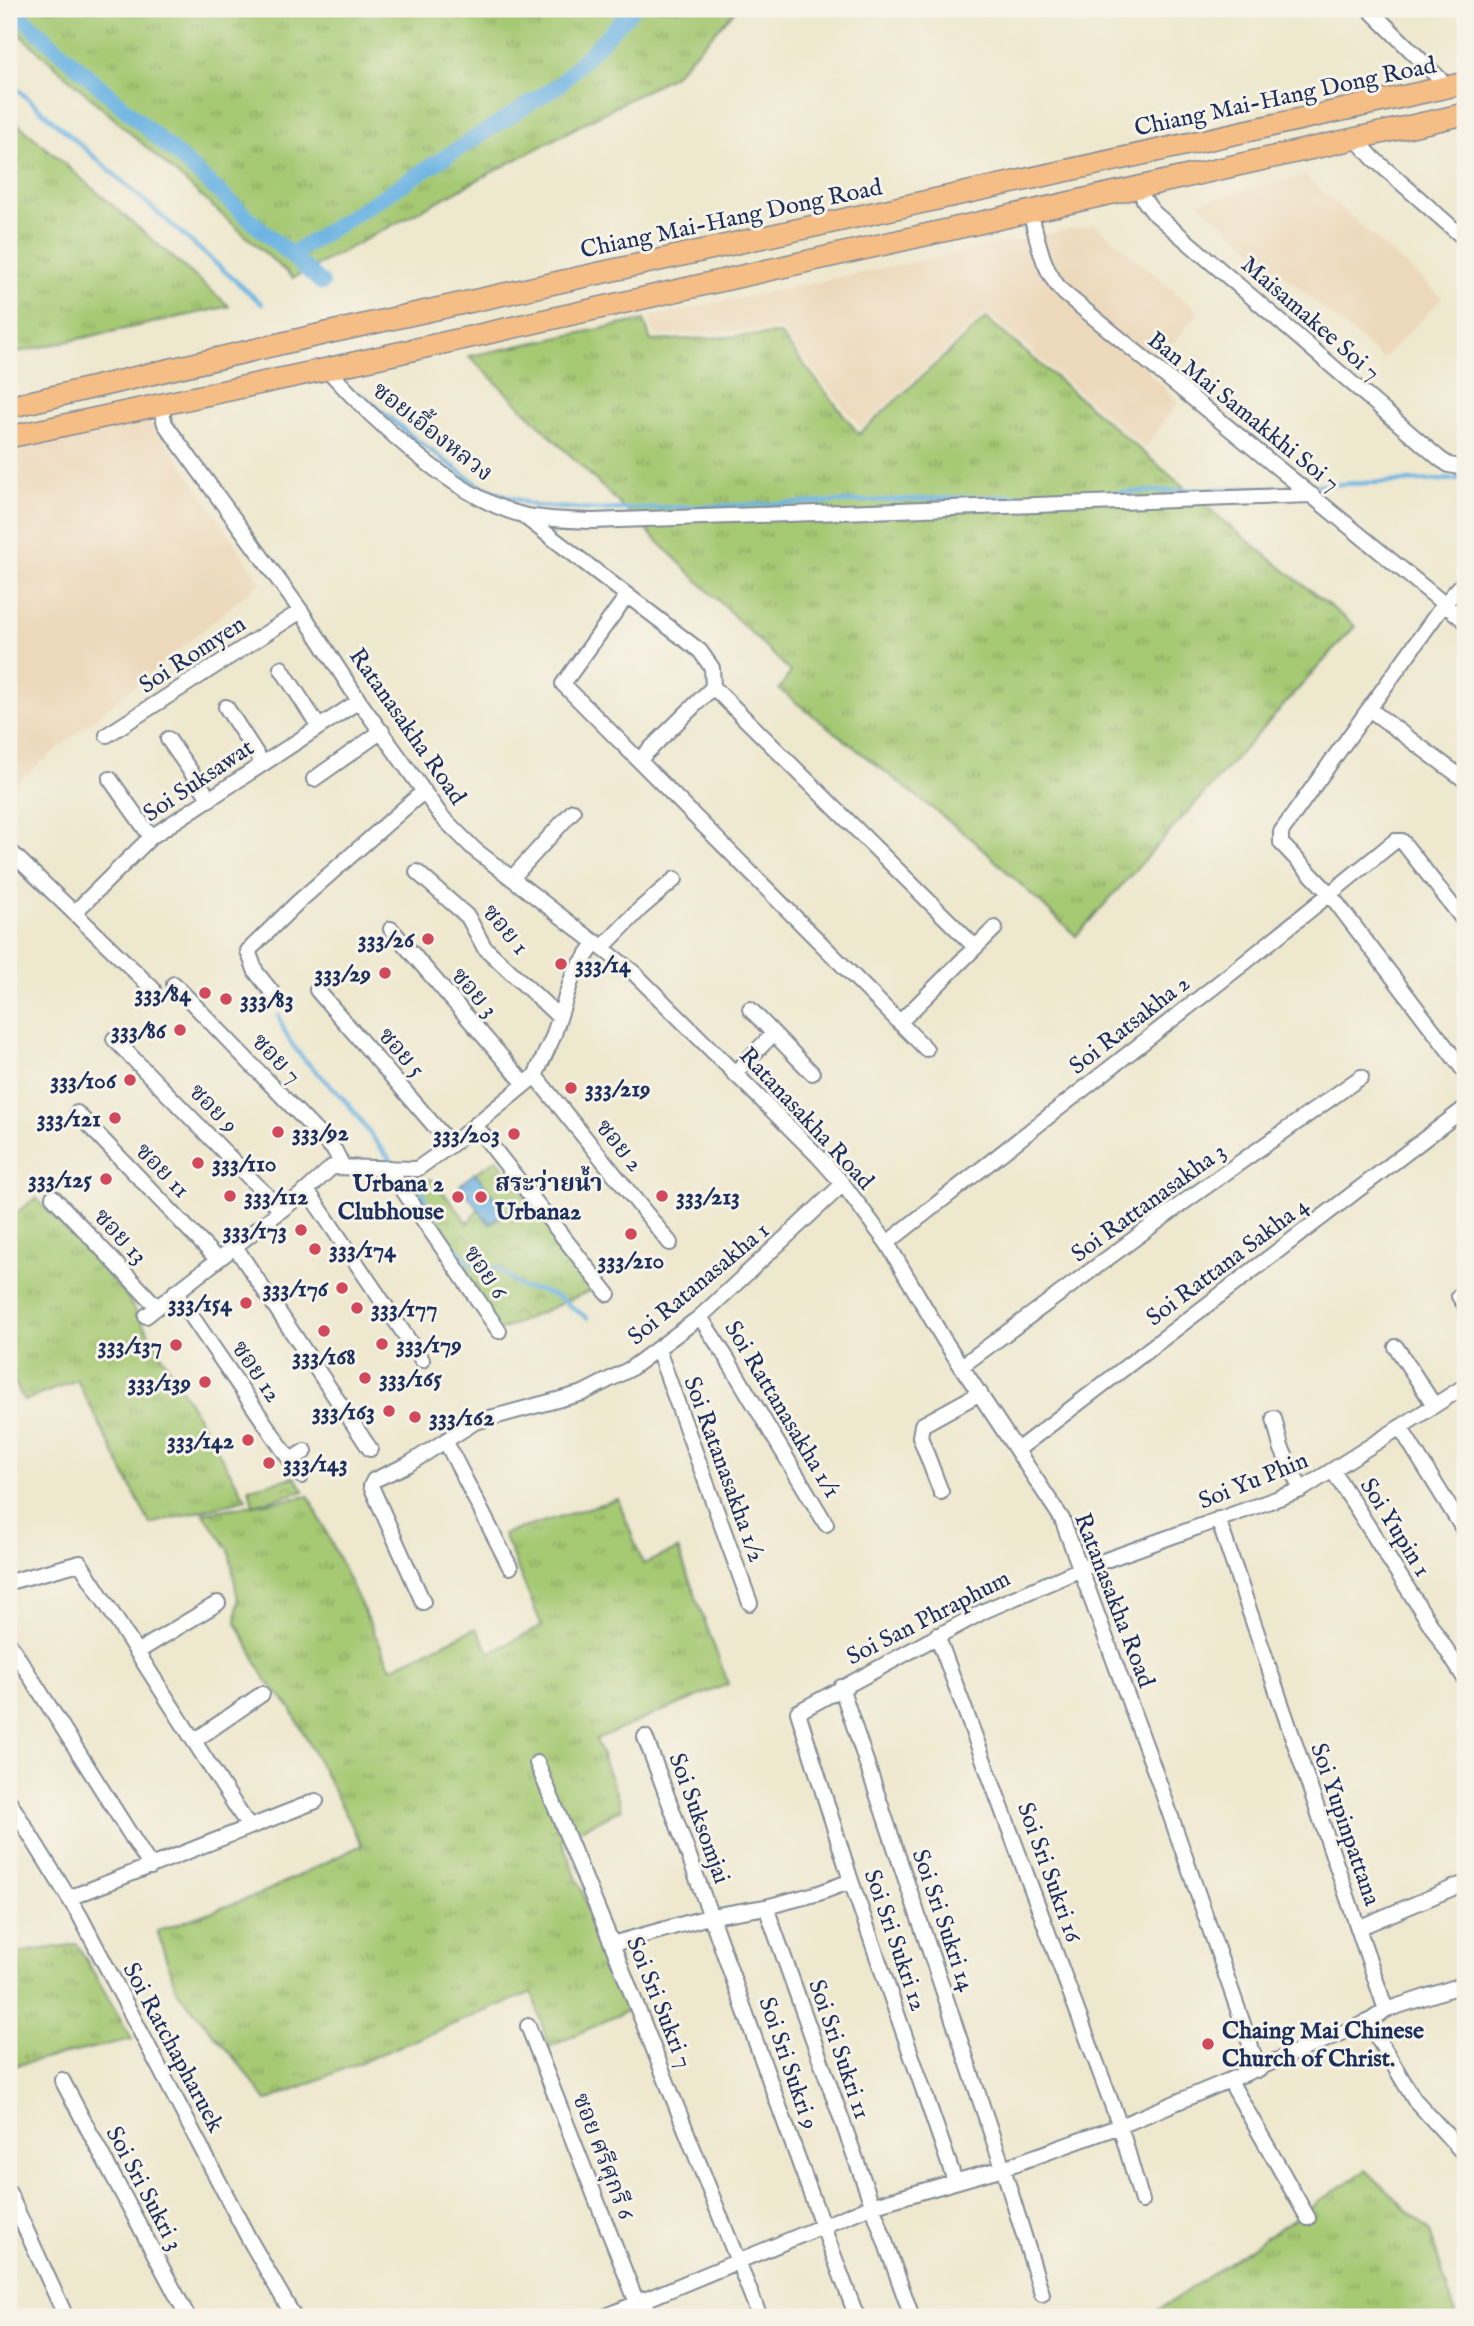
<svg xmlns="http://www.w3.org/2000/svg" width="1474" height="2326" font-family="'IM FELL English','Noto Serif Thai',serif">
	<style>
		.built { fill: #ecd8ba }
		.grass { fill: url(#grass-tufts); stroke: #607c68; stroke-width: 2 }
		.park { fill: url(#park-crowns); stroke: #607c68; stroke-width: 2 }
		.water { fill: url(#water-ripples); stroke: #4472a0; stroke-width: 2 }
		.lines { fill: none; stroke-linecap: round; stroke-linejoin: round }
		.stream { stroke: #6cb4e3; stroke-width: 4.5 }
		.canal { stroke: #6cb4e3; stroke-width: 16 }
		.street-casing { stroke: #848c96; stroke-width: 18 }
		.primary-casing { stroke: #848c96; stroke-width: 24 }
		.street { stroke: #fff; stroke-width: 14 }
		.primary { stroke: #f6be87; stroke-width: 21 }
		.poi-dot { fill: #d1495b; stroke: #f7f3e8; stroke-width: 2.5 }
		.labels { text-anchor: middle; stroke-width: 6; stroke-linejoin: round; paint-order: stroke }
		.street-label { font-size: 24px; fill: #1b2f5e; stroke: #f7f3e8 }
		.poi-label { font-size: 24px; font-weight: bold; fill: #1b2f5e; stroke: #f7f3e8; text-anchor: end }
	</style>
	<defs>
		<pattern id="grass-tufts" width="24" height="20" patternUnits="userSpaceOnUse" patternTransform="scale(1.75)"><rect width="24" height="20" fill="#a6c973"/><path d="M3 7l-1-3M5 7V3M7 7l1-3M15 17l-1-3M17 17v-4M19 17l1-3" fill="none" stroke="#86a462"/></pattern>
		<pattern id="park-crowns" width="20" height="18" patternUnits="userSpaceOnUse" patternTransform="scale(1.75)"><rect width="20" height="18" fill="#a6c973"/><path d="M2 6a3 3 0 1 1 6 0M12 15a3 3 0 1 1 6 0" fill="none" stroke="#86a462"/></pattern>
		<pattern id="water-ripples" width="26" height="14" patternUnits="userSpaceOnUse" patternTransform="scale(1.75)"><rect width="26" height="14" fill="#6cb4e3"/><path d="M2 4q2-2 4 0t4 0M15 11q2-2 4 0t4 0" fill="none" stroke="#5893bb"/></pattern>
	</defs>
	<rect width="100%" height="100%" fill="#f7f3e8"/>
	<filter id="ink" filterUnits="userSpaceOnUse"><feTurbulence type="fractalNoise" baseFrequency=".0143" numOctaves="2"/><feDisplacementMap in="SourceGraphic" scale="14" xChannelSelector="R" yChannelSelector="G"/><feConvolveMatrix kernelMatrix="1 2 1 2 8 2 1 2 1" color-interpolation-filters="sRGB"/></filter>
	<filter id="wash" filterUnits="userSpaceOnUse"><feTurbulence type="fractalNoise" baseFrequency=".00686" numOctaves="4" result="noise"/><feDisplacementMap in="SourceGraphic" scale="28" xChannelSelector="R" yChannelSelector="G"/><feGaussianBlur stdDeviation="1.57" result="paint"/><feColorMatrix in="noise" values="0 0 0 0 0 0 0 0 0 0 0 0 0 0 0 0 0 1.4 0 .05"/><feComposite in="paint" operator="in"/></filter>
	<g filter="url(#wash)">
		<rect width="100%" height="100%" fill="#eee8ce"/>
		<!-- built -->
		<path class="built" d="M1305,176L1442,298L1383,359L1198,202Z
			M1095,224L1199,312L1148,372L1178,402L1145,448L986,312L861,428L780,329L656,336L649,317Z
			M151,419L261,582L9,789V452Z"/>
		<!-- grass -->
		<path class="grass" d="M9,9H737L673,76L293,278L9,25Z
			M9,116L229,306H230L9,354Z
			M986,318L1228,525L1355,626L1076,936L973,840L779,689L791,672L469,356L644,320L651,341L780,334L859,434Z
			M36,1198L126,1295L246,1499L150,1524L77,1380L24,1401L9,1370V1218Z
			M309,1496L391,1668L476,1628L490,1653L542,1626L503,1534L618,1499L643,1564L678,1549L728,1684L596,1739L622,1809L561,1839L629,2010L549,2047L532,1992L266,2101L240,2065L177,1991L157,1931L260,1894L362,1845L290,1707L266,1680L236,1622L238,1600L229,1550L203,1513Z
			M77,1944L132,2039L9,2067V1954Z
			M1366,2170L1430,2232L1456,2317H1148Z"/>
		<!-- park -->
		<path class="park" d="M497,1159L594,1289L499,1331L393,1176L433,1180L468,1223L478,1209L490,1224L505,1212L475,1173Z
			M295,1477L304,1491L253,1505L249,1488Z"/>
		<!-- water -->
		<path class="water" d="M475,1173L506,1212L490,1224L460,1185Z"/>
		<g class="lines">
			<!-- stream -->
			<path class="stream" d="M9,82L262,304
				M362,395L415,439L480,486L535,506L597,510L1278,487
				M1318,485L1465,479
				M279,1015C287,1053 324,1075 348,1104C364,1124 377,1146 395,1164
				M404,1173L423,1192L427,1207L451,1243L469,1263L484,1273L497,1267L522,1288L539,1290L558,1297L587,1318"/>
			<!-- canal -->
			<path class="canal" d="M12,9L322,283
				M292,254L559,85L633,9"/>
		</g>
	</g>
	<g filter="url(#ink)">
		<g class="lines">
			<defs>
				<path id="street" d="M1369,9L1448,87
					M1355,138L1373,158L1465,239
					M1140,187L1144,200L1153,212L1440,459L1449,465L1465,468
					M1030,211C1038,240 1042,271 1064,293L1465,621
					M327,369C372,419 456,499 523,515C545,520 569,520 592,521L1312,495
					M160,405L165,424L301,611L359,701L442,817L474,849L633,972L818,1156L843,1184L887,1243L944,1340L1062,1519L1161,1788L1259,2070
					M525,517L700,651L712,668L713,687L975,947
					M1465,581L1444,604L1281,832V843L1329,893L1465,1072
					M626,597L563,684L926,1049
					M281,668L319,727
					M226,707L263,764
					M1369,709L1465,780
					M107,735L301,611
					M168,739L210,799
					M639,760L713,687
					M110,779L151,837
					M314,779L382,731
					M9,850L153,989
					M417,872L468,917L484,947L559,1017
					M512,878L573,811
					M75,912L151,837L359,701
					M391,929L525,1084
					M603,947L640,909L675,879
					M174,984L335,1151L343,1167
					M317,990L451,1145
					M275,996L256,972L248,951L297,903L424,791
					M750,1009L812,1073
					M900,1022L995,928
					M114,1039L280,1209
					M734,1074L773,1034
					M535,1076L670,1243
					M77,1113L217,1259
					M475,1125L608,1294
					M388,1168L499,1331
					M307,1190L422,1360
					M53,1197L157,1307
					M887,1243L1248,960L1395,841H1402L1465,922
					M234,1245L370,1449
					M175,1292L301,1476
					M1459,1296L1465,1305
					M146,1316L307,1190L332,1167L417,1169L451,1145L535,1076L553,1037L573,975L596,942
					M700,1317L726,1357L826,1524
					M1396,1347L1434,1405
					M658,1350L750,1603
					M963,1365L1184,1202L1361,1077
					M1274,1418L1281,1447L1301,1490
					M1400,1427L1465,1532
					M446,1442L510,1567
					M1017,1450L1465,1108
					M291,1460L305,1451
					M1333,1471L1465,1679
					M941,1492L920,1437L922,1425L980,1393
					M1218,1519L1386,2010
					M9,1582L80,1563L249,1827
					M423,1602L371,1486L374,1480L407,1465L475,1422L583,1393L630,1369L700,1317L843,1184
					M937,1635L1120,2126L1142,2201
					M9,1643L151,1867
					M137,1652L218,1603
					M841,1687L1003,2168L1042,2294
					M645,1737C718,1930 783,2125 857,2317
					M194,1741L262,1694
					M537,1763L612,1944L760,2317
					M9,1801L80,1916L249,2239L294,2317
					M69,1898L316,1801
					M766,1907L912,2317
					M1358,1928L1460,1885
					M612,1944L712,1916L766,1907L819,1893L851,1881
					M1368,2022L1414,2099L1465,2155
					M528,2026L637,2303
					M62,2080L188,2317
					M1230,2081L1308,2218
					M955,2181L851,1881L798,1712L984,1611L1081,1569L1301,1490L1465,1386
					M9,2193L66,2317
					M644,2299L651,2317
					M604,2317L871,2206L1003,2168L1120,2126L1368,2022L1386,2010L1465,1984"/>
				<path id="primary" d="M9,407L318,335L1465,83
					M9,437L327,369L1465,114"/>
			</defs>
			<!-- street casing -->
			<use href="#street" class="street-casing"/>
			<!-- primary casing -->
			<use href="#primary" class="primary-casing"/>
			<!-- street -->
			<use href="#street" class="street"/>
			<!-- primary -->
			<use href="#primary" class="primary"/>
		</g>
	</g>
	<!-- markers -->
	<g class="poi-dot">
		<circle cx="428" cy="939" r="7"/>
		<circle cx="561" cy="964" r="7"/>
		<circle cx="385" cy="973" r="7"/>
		<circle cx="205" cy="993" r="7"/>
		<circle cx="226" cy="999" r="7"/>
		<circle cx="180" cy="1030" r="7"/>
		<circle cx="130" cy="1080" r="7"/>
		<circle cx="571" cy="1088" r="7"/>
		<circle cx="115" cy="1118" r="7"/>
		<circle cx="278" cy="1132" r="7"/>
		<circle cx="514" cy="1134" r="7"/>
		<circle cx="198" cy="1163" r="7"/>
		<circle cx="106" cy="1179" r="7"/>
		<circle cx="230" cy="1196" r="7"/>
		<circle cx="662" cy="1196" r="7"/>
		<circle cx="458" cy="1197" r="7"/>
		<circle cx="481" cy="1197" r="7"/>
		<circle cx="301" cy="1230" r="7"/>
		<circle cx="631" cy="1234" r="7"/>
		<circle cx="315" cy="1249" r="7"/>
		<circle cx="342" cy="1288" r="7"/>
		<circle cx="246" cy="1303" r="7"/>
		<circle cx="357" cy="1308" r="7"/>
		<circle cx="324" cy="1331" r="7"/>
		<circle cx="382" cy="1344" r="7"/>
		<circle cx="176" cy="1345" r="7"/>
		<circle cx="365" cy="1378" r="7"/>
		<circle cx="205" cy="1382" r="7"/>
		<circle cx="389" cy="1411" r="7"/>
		<circle cx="415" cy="1417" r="7"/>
		<circle cx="248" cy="1440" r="7"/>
		<circle cx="269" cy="1463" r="7"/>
		<circle cx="1208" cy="2044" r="7"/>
	</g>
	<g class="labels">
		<!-- street labels -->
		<g class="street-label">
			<text transform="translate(1285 96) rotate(-12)" y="8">Chiang Mai-Hang Dong Road</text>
			<text transform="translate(731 218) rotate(-12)" y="8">Chiang Mai-Hang Dong Road</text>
			<text transform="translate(1311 318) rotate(41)" y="8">Maisamakee Soi 7</text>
			<text transform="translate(1244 411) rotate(39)" y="8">Ban Mai Samakkhi Soi 7</text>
			<text transform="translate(433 431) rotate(38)" y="8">ซอยเอื้องหลวง</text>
			<text transform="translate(192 654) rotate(-33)" y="8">Soi Romyen</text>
			<text transform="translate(408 726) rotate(55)" y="8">Ratanasakha Road</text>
			<text transform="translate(198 780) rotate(-34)" y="8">Soi Suksawat</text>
			<text transform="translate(506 929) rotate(50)" y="8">ซอย 1</text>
			<text transform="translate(475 992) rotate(49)" y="8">ซอย 3</text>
			<text transform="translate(1129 1024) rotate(-38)" y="8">Soi Ratsakha 2</text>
			<text transform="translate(402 1052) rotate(49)" y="8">ซอย 5</text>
			<text transform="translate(277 1058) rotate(46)" y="8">ซอย 7</text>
			<text transform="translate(214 1108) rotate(46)" y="8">ซอย 9</text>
			<text transform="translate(807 1118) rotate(47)" y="8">Ratanasakha Road</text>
			<text transform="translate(620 1145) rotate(51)" y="8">ซอย 2</text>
			<text transform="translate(163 1170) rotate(46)" y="8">ซอย 11</text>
			<text transform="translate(1148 1202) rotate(-36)" y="8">Soi Rattanasakha 3</text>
			<text transform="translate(121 1236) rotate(47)" y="8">ซอย 13</text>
			<text transform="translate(1227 1261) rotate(-37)" y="8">Soi Rattana Sakha 4</text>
			<text transform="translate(486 1272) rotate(56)" y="8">ซอย 6</text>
			<text transform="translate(698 1283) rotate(-40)" y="8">Soi Ratanasakha 1</text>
			<text transform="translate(257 1371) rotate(56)" y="8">ซอย 12</text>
			<text transform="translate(783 1409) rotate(59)" y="8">Soi Rattanasakha 1/1</text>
			<text transform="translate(725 1469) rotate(70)" y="8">Soi Ratanasakha 1/2</text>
			<text transform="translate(1253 1480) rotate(-22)" y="8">Soi Yu Phin</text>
			<text transform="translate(1396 1527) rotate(58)" y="8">Soi Yupin 1</text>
			<text transform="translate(1115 1600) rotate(69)" y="8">Ratanasakha Road</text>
			<text transform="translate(928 1617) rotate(-27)" y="8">Soi San Phraphum</text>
			<text transform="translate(700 1818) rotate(70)" y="8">Soi Suksomjai</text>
			<text transform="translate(1346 1824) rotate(71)" y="8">Soi Yupinpattana</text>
			<text transform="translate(1050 1872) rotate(70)" y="8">Soi Sri Sukri 16</text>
			<text transform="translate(944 1920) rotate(71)" y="8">Soi Sri Sukri 14</text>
			<text transform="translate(896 1940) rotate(71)" y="8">Soi Sri Sukri 12</text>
			<text transform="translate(660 2002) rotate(68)" y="8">Soi Sri Sukri 7</text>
			<text transform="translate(174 2047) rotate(62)" y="8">Soi Ratchapharuek</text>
			<text transform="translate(840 2049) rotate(71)" y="8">Soi Sri Sukri 11</text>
			<text transform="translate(789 2063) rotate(71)" y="8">Soi Sri Sukri 9</text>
			<text transform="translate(604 2156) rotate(69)" y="8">ซอย ศรีศุกรี 6</text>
			<text transform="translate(145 2188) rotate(62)" y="8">Soi Sri Sukri 3</text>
		</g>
		<!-- poi labels -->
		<g class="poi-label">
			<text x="414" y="947">333/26</text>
			<text x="575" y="972" text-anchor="start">333/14</text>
			<text x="371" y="981">333/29</text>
			<text x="191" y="1001">333/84</text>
			<text x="240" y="1007" text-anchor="start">333/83</text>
			<text x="166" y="1038">333/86</text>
			<text x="116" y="1088">333/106</text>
			<text x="585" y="1096" text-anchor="start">333/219</text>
			<text x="101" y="1126">333/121</text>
			<text x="292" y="1140" text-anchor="start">333/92</text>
			<text x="500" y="1142">333/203</text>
			<text x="212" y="1171" text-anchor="start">333/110</text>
			<text x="92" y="1187">333/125</text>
			<text x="444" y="1191">Urbana 2<tspan x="444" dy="28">Clubhouse</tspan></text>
			<text x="495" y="1191" text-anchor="start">สระว่ายน้ำ<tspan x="495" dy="28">Urbana2</tspan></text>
			<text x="244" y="1204" text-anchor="start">333/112</text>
			<text x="676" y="1204" text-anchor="start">333/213</text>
			<text x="287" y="1238">333/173</text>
			<text x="329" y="1257" text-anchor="start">333/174</text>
			<text x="631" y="1268" text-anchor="middle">333/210</text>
			<text x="328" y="1296">333/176</text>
			<text x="232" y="1311">333/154</text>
			<text x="371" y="1316" text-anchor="start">333/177</text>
			<text x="396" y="1352" text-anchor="start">333/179</text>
			<text x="162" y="1353">333/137</text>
			<text x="324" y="1364" text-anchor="middle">333/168</text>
			<text x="379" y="1386" text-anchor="start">333/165</text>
			<text x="191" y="1390">333/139</text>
			<text x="375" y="1419">333/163</text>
			<text x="429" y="1425" text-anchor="start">333/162</text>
			<text x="234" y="1448">333/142</text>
			<text x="283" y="1471" text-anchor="start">333/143</text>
			<text x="1222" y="2038" text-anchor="start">Chaing Mai Chinese<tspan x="1222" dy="28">Church of Christ.</tspan></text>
		</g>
	</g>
	<!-- margin -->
	<rect width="1474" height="2326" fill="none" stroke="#f7f3e8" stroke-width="35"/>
</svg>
